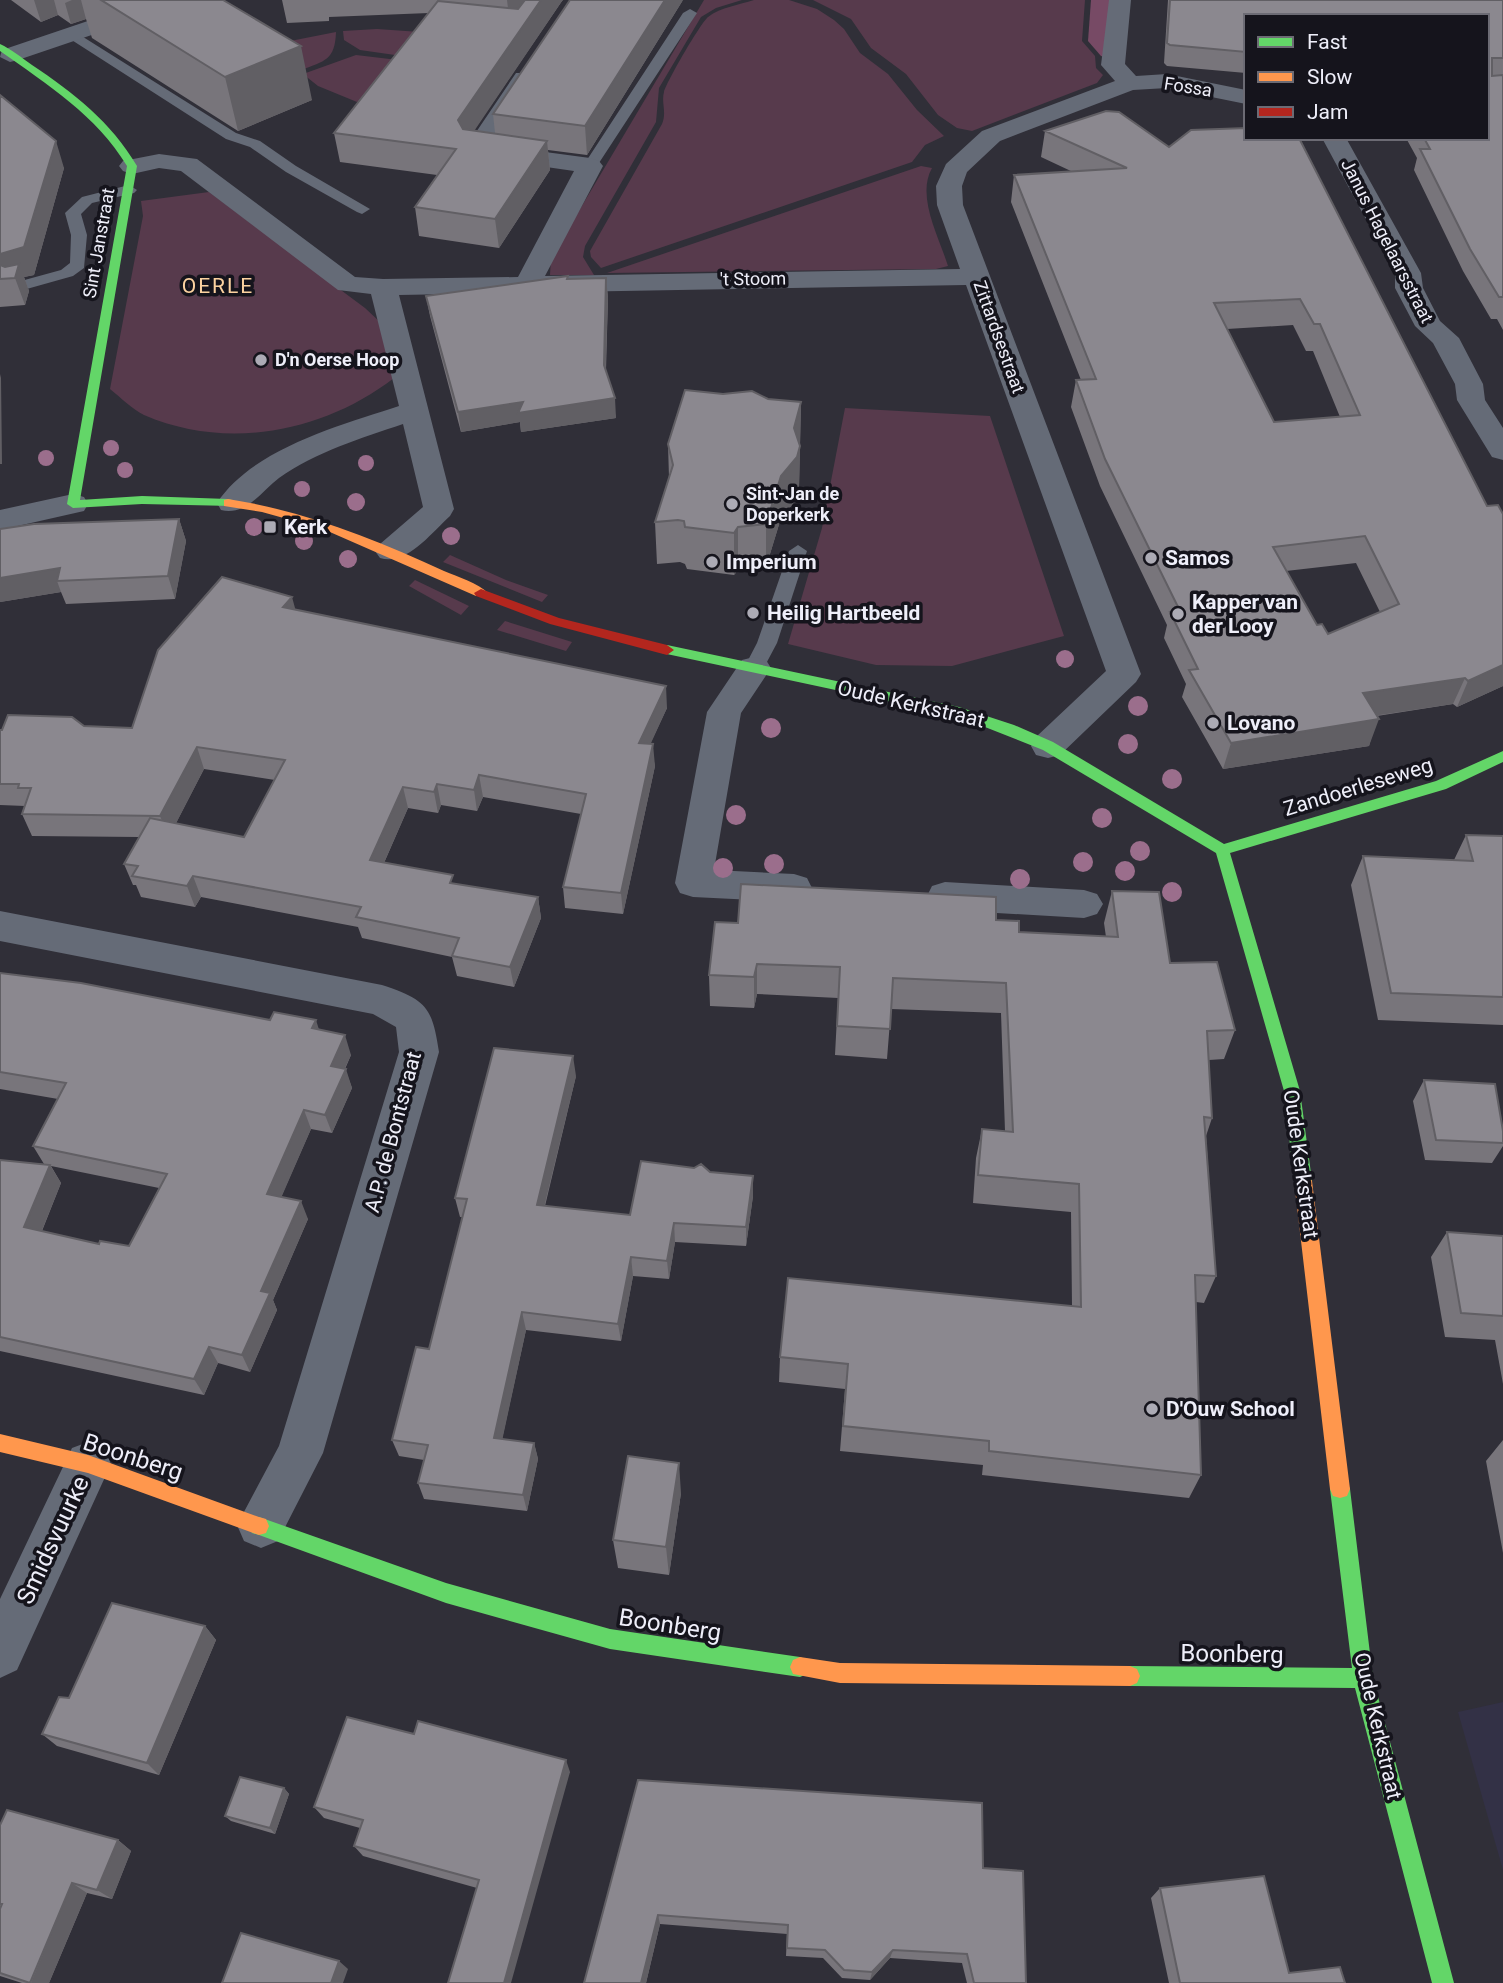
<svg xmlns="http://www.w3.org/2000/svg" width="1503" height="1983" font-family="Roboto,sans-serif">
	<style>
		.built { fill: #333146 }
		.green { fill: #573a4c }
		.forest { fill: #774a65 }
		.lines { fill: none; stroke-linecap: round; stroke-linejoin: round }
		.lane { fill: #656b77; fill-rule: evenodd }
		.street { fill: #656b77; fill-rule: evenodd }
		.fast { fill: #63d668; fill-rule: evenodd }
		.slow { fill: #ff974d; fill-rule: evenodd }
		.jam { fill: #b3261e; fill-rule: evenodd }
		.tree { fill: #9b6e8c }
		.wall { fill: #78757b; fill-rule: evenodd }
		.shaded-wall { fill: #615f64 }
		.building { fill: #8b888f; stroke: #615f64; stroke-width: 2; fill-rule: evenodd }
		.poi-dot { fill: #acabb5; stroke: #15141c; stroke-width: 2.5 }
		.labels { text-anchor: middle; stroke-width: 7; stroke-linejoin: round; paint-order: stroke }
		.far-street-label { font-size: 18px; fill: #eeeef9; stroke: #15141c }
		.far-poi-label { font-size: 18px; font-weight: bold; fill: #eeeef9; stroke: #15141c; text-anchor: start }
		.far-quarter-label { font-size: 21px; letter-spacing: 2px; fill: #fcd2a0; stroke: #15141c }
		.poi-label { font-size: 21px; font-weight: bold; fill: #eeeef9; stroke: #15141c; text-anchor: start }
		.street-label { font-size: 21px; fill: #eeeef9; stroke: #15141c }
		.near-street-label { font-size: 24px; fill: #eeeef9; stroke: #15141c }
	</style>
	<rect width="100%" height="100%" fill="#302f38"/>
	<!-- built -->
	<path class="built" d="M1503,1702V1870L1458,1712Z"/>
	<!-- green -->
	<path class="green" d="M704,0H742L716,8L701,17L659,88L656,122L585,246L583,257L594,275H550L551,258Z
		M754,0H789L817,9L834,20L844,29L860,53L888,74L917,110L944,136L925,145L912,162L601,268L591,257L590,251L662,124C667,112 661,103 664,92C667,81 700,24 708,17C721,7 739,5 754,0Z
		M813,0H1085L1082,41L1095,56L1096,68L1103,75L1097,83L972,131L957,128L938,115L906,74L871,48L851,19Z
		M377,29L420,32L402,56L360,50L344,40L343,31Z
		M336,32C335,60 325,61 301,70L280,43Z
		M356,55L398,60L372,91L357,102L318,86L303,74Z
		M921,166L932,168C916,196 939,237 948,266L936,269L607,273Z
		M209,192L365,308L381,323L394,378C324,432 227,451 144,415C132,409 120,397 110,389L143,216L141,201Z
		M845,408L990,416L1064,636L952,666L876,665L788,644L822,528Z
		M450,555L506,580L548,595L542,602L443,562Z
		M415,580L469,606L461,615L409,586Z
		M505,621L572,642L566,651L497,630Z"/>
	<!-- forest -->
	<path class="forest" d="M1091,0H1110L1104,57L1101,56L1088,41Z"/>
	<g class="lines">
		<!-- lane -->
		<path class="lane" d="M690,9L697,13L597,166L595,169H585L583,166L683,13Z
			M72,30L236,133L260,141L296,166L370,209L362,214L357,212L286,172L250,147L226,139L67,37L65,34Z
			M129,185L137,190L134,193L92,203L81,214L87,235L84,268L73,276L16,292L10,290L8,287L10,284L61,270L70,263L71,235L65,213L82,197Z
			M798,545L807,551L777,643L761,673H747L744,668L757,643L789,551Z"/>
		<!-- street -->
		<path class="street" d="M150,0H183L180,5L18,60L10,62L0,57L2,50Z
			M1109,0H1131L1125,64L1136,76L1167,74L1246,90V104L1167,88L1133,90L1000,141L967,172L962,186L963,205L1141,674L1136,682L1060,755L1048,758L1036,755L1031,746L1036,737L1106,671L966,285L399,295L454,509L450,516C431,533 407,566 380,558L375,551L380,544L423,507L403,424C361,438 316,452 279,478C261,492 246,516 221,510L217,503C252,449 341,425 399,406L371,294L338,290L181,171L159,168L132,174L123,171L119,166L123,161L159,154L197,159L355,277L383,279L518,277L574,171L476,157L467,155L464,150L516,73H532L536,78L492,145L590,158L599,161L603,166L545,276L960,269L937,205L936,186L946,164L982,131L1115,81L1101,65Z
			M1322,138H1346L1421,273L1423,288L1440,321L1459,338L1483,384L1485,400L1503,428V460L1492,457L1457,400L1455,384L1433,343L1415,326L1395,288V273Z
			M73,494L84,497L88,504L84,511L0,530V510Z
			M754,657L766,660L771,668L741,713L714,870L794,874L807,878L812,888L807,898L794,902L693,897L680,893L675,883L707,712L742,660Z
			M945,882L1084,890L1097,894L1103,904L1097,914L1084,918L945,910L932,906L927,896L932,886Z
			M0,911L382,985C427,1000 432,1007 439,1052L323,1453L278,1541L261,1548L244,1541L237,1525L279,1446L399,1052L396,1027L373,1014L0,941Z
			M88,1442L104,1448L111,1464L17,1670L0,1678V1599L72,1448Z"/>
		<!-- fast -->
		<path class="fast" d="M0,44C11,49 22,58 32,65C74,93 111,122 137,166L80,500L142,496L228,499L232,500V506L142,504L73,508L67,504L127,166C96,115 48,85 0,51Z
			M667,645L959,707L1014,725L1053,742L1224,844L1436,781L1503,751V762L1446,789L1230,853L1300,1091L1312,1181L1309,1186L1303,1188L1297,1186L1294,1181L1284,1091L1216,853L1043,750L957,716L662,653L660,650L662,647Z
			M1340,1480L1347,1482L1350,1489L1373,1678L1454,1983H1432L1355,1688L1130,1686L1123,1683L1120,1676L1123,1669L1130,1666L1352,1668L1330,1489L1333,1482Z
			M259,1517L446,1583L610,1629L800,1657L807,1660L810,1667L807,1674L800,1677L610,1649L446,1603L259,1535L252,1533L249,1526L252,1519Z"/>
		<!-- slow -->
		<path class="slow" d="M228,499C305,511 374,539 444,571C458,577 478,583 488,593L486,596H476L323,529L262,512L224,506V500Z
			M1303,1174L1309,1176L1312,1181L1350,1489L1347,1496L1340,1498L1333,1496L1330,1489L1294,1181L1297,1176Z
			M0,1434L88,1455L259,1517L266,1519L269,1526L266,1533L259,1535L88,1473L0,1452Z
			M800,1657L840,1663L1130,1666L1137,1669L1140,1676L1137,1683L1130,1686L840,1683L793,1674L790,1667L793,1660Z"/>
		<!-- jam -->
		<path class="jam" d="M481,589L559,618L667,645L674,650L667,655L550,624L476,596L474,593Z"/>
	</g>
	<!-- trees -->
	<g class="tree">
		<circle cx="111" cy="448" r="8"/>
		<circle cx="46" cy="458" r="8"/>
		<circle cx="366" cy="463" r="8"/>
		<circle cx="125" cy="470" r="8"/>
		<circle cx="302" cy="489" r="8"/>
		<circle cx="356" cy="502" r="9"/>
		<circle cx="254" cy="527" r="9"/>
		<circle cx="451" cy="536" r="9"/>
		<circle cx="304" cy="541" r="9"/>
		<circle cx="348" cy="559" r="9"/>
		<circle cx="1065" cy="659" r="9"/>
		<circle cx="1138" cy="706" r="10"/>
		<circle cx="771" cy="728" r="10"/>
		<circle cx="1128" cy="744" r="10"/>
		<circle cx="1172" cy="779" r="10"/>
		<circle cx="736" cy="815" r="10"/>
		<circle cx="1102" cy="818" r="10"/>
		<circle cx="1140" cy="851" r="10"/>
		<circle cx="1083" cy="862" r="10"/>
		<circle cx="774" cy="864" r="10"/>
		<circle cx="723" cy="868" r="10"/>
		<circle cx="1125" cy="871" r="10"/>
		<circle cx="1020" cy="879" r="10"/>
		<circle cx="1172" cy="892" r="10"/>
	</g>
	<!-- wall -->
	<path class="wall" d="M11,0H223L312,100L238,131L92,38L86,19L71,24L58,15L41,22Z
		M282,0H563L562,1L474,130L495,133L493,114L683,0L587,155L548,150L550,170L499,248L419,236L415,207L437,175L340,162L334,133L429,13L329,17V21L287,23Z
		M1168,0H1503V330L1497,319H1491L1463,271L1414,170L1417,158L1406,138H1487V16H1246V73L1167,66L1164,63Z
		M0,95L64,168L34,275L24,277L29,291L25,305L0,307Z
		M1246,128L1503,686L1457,707L1453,704L1377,716L1369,746L1223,769L1182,697L1186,684L1164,638L1167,625L1100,486L1071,407L1076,380H1081L1011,202L1014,175L1073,172L1041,157L1045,131L1169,147ZM1293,325L1306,351H1313L1340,417L1274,422L1227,329ZM1356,563L1380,612L1328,634L1317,625L1286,571Z
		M606,278L608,298L606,370L616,418L521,432L520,422L461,432L430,316L426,296L568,279Z
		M768,399L801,402L799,488L796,500L781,518L766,567L738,570L734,575L687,569L685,564L680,562L657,564L655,522L669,478L668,444Z
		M179,519L186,541L175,599L66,604L61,592L0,602V529Z
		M295,609L667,708L650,744L655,766L623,914L565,908L563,887L581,814L483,797L477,811L441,805L438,813L408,808L384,863L455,884L538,897L541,918L514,987L457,976L452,957L362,938L358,927L201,897L195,907L141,897L136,885H133L124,864L139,837L32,836L22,814L25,806L0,805V730L84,726L132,728ZM204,769L275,780L244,837L176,823Z
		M1466,835L1503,836V1025L1378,1020L1351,885L1363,856L1454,860Z
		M1112,891L1170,963L1235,1030L1224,1059L1209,1060L1212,1118L1206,1136L1216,1276L1204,1303L1196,1302L1201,1475L1189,1498L982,1475L983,1465L840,1451L845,1389L779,1382L780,1357L1072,1306L1071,1212L973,1203L976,1158L982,1129L1005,1131L1001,1013L891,1009L887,1059L835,1055L838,998L757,994L754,1008L710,1006L709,975L738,923L996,920L1019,932L1106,937L1104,923Z
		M0,973L319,1030L351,1055L345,1069L352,1088L332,1133L311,1129L281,1197L308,1219L273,1300L277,1310L250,1372L218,1363L204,1395L0,1351V1160L44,1164L33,1146L58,1099L0,1089ZM51,1166L159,1188L129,1246L99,1244L42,1231L61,1183Z
		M576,1076L545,1206L630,1215L710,1172L753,1196L746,1246L675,1242L669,1279L633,1276L621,1341L526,1330L502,1439L534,1443L538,1459L527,1511L424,1499L418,1483L424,1460L399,1456L392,1440L429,1349L463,1217H460L455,1198Z
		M1424,1080L1503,1131V1146L1492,1163L1425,1160L1413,1101Z
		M1447,1232L1503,1236V1384L1495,1340L1445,1337L1431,1257Z
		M1503,1440V1553L1486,1461Z
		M681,1493L669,1575L618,1568L613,1540Z
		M205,1626L216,1640L159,1775L57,1746L42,1734L69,1698Z
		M570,1772L477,1888L363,1856L354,1846L360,1828L324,1818L314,1807Z
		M638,1780L983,1868L1026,1983H967L962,1963L890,1958L870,1980L842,1978L823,1958L786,1956L787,1934L660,1924L646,1983H584Z
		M284,1788L289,1794L275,1834L231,1821L225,1816Z
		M0,1825L118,1840L131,1851L112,1899L87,1893L49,1983H22L0,1976Z
		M1160,1888L1289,1973L1345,1983H1169L1151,1898Z"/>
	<!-- shaded-wall -->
	<path class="shaded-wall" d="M34,0H54L58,15L41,22Z
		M72,0H81L86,19L71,24L65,3Z
		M507,0H527L510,25Z
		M541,0H563L562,1L462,149L458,120Z
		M665,0H683L587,155L585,126Z
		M301,46L312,100L238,131L225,77Z
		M56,141L64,168L34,275L24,277L29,291L25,305L15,278L0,270V254Z
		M547,141L550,170L499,248L495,219Z
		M606,278L608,298L605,385L604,365Z
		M0,374L1,378L2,464H0Z
		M615,398L616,418L521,432L520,422L461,432L458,412L523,402Z
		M801,402L799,488L796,500L781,518L766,567V524L781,476Z
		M179,519L186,541L175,599L168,576Z
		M738,527V570L734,575V533Z
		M60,568L57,581L61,592L0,602V578Z
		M292,597L298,619L283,607Z
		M1503,665V686L1457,707L1468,681Z
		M1465,678L1453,704L1353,719L1363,693Z
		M666,686L667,708L641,765L639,743Z
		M1379,719L1369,746L1223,769L1231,743Z
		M653,744L655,766L623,914L621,893Z
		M197,747L204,769L169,837L160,816Z
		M479,775L483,797L477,811L474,790Z
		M437,784L441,805L438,813L434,792Z
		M403,787L408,808L376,881L370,860Z
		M193,876L201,897L195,907L187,886Z
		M538,897L541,918L514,987L510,967Z
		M757,964V994L754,1008V977Z
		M316,1020L322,1039L312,1028Z
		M345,1035L351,1055L337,1085L331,1066Z
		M573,1056L576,1076L540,1224L537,1205Z
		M346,1069L352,1088L332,1133L325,1115Z
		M304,1110L311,1129L275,1212L267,1194Z
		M50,1165L61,1183L36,1245L24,1227Z
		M753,1176V1196L746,1246V1227Z
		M301,1201L308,1219L273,1300L277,1310L250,1372L242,1355L261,1291Z
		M674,1223L675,1242L669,1279L667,1261Z
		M631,1257L633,1276L621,1341L618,1324Z
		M522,1312L526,1330L499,1455L494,1438Z
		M209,1347L218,1363L204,1395L194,1379Z
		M534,1443L538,1459L527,1511L523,1495Z
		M679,1463L681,1493L669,1575L666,1547Z
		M205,1626L216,1640L159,1775L147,1763Z
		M566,1760L570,1772L511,1983H504Z
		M284,1788L289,1794L275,1834L270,1828Z
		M118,1840L131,1851L112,1899L97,1890Z
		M72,1883L87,1893L49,1983H31Z
		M658,1915L660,1924L646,1983H641Z
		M893,1950L890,1958L870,1980L872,1972Z
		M339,1961L348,1969L343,1983H331Z"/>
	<!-- building -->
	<path class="building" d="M101,0H223L301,46L225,77Z
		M525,0H541L458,120L463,129L547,141L495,219L415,207L456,149L334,133L438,1L518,9Z
		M570,0H665L585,126L493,114Z
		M1170,0H1503V58H1492V76L1503,75V297H1499L1470,249L1420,149H1430L1424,138H1487V16H1246V52L1170,45L1167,43Z
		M0,95L56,141L24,247L0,254Z
		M1106,111L1119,112L1169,147L1191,130L1246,128V138H1299L1487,506L1498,505L1503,514V665L1468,681L1465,678L1363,693L1379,719L1231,743L1189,670L1198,669L1170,612L1180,611L1105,459L1076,380L1096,379L1014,175L1127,168L1045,131ZM1300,299L1314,324H1320L1360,415L1274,422L1214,303ZM1365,536L1399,604L1328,634L1322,624L1317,625L1273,547Z
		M19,264L15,278L0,279V265L5,267Z
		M568,276L567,279L606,278L604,365L615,398L518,413L523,402L458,412L426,296Z
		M685,390L723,394L752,391L768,399L801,402L794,428L800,446L797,457L781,476L766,524L738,527L734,533L685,527L684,521L678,520L655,522L673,465L668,444Z
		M179,519L168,576L57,581L60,568L0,578V529L34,524Z
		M222,577L292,597L283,607L666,686L639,743L653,744L621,893L563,887L586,794L479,775L474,790L437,784L434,792L403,787L370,860L453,875L450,883L538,897L510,967L452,956L459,938L356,917L361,907L193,876L187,886L132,876L138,866L124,864L150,818L244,837L285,760L197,747L160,816L22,814L31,788H18L19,784H0V730H2L8,715L72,717L84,726L132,728L158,650Z
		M1466,835L1503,836V997L1391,993L1363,856L1473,861Z
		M741,884L996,897V920L1019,921V932L1118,937L1112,891L1159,892L1170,963L1217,962L1235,1030L1207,1031L1212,1118L1204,1117L1216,1276L1195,1275L1201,1475L989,1451V1441L843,1426L848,1364L780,1357L788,1278L1081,1307L1079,1184L978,1175L982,1129L1013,1132L1006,983L893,978L890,1029L837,1026L840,967L757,964L754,977L709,975L715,922L738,923Z
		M0,973L81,983L270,1020L274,1012L316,1020L312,1028L345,1035L331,1066L346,1069L325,1115L304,1110L267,1194L301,1201L261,1291L270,1293L242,1355L209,1347L194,1379L0,1337V1160L50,1165L24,1227L99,1244L100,1241L129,1246L167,1174L33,1146L66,1083L0,1072Z
		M494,1048L573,1056L537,1205L630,1215L641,1161L694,1168L701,1164L710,1172L753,1176L746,1227L674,1223L667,1261L631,1257L618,1324L522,1312L494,1438L534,1443L523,1495L418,1483L428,1445L392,1440L416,1347L429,1349L467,1199L455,1198Z
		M1424,1080L1495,1084L1503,1131V1143L1436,1140Z
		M1447,1232L1503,1236V1316L1461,1313Z
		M628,1456L679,1463L666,1547L613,1540Z
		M112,1603L205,1626L147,1763L42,1734L59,1697L69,1698Z
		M347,1717L414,1734L418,1721L566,1760L504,1983H448L479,1880L354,1846L363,1820L314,1807Z
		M240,1777L284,1788L270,1828L225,1816Z
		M638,1780L982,1803L983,1868L1023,1871L1026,1983H974L967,1954L893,1950L872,1972L844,1970L825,1950L787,1948L788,1925L658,1915L641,1983H584Z
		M7,1810L118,1840L97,1890L72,1883L30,1983L0,1973V1909L2,1904H0V1825Z
		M1264,1876L1289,1973L1340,1967L1345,1983H1180L1160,1888Z
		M241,1933L339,1961L331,1983H222Z"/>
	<!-- markers -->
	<g class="poi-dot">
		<circle cx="261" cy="360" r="7"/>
		<circle cx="732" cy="504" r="7"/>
		<rect x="263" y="520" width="14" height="14" rx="3.5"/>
		<circle cx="1151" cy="558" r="7"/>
		<circle cx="712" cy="562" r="7"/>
		<circle cx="753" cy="613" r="7"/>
		<circle cx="1178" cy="614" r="7"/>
		<circle cx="1213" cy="723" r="7"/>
		<circle cx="1152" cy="1409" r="7"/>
	</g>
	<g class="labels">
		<!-- far-street labels -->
		<g class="far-street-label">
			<text transform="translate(1188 87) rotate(9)" y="6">Fossa</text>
			<text transform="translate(1387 241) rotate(63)" y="6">Janus Hagelaarsstraat</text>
			<text transform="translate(99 243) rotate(-80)" y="6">Sint Janstraat</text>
			<text transform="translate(753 279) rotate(-1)" y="6">'t Stoom</text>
			<text transform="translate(999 337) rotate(70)" y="6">Zittardsestraat</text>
		</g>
		<!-- far-poi labels -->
		<g class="far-poi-label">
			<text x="275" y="366">D'n Oerse Hoop</text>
			<text x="746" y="500">Sint-Jan de<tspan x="746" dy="21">Doperkerk</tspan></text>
		</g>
		<!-- far-quarter labels -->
		<g class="far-quarter-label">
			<text x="218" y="293">OERLE</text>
		</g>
		<!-- poi labels -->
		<g class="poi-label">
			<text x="284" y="534">Kerk</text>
			<text x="1165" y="565">Samos</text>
			<text x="726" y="569">Imperium</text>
			<text x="1192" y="609">Kapper van<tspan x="1192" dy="24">der Looy</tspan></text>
			<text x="767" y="620">Heilig Hartbeeld</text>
			<text x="1227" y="730">Lovano</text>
			<text x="1166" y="1416">D'Ouw School</text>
		</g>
		<!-- street labels -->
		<g class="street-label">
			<text transform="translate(911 704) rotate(13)" y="7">Oude Kerkstraat</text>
			<text transform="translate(1358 787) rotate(-17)" y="7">Zandoerleseweg</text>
			<text transform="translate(393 1132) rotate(-75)" y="7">A.P. de Bontstraat</text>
			<text transform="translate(1301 1164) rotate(82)" y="7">Oude Kerkstraat</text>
			<text transform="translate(1378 1726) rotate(77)" y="7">Oude Kerkstraat</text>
		</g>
		<!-- near-street labels -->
		<g class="near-street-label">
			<text transform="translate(133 1457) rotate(18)" y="8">Boonberg</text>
			<text transform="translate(53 1540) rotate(-65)" y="8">Smidsvuurke</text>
			<text transform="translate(670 1625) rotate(9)" y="8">Boonberg</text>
			<text transform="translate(1232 1654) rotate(1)" y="8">Boonberg</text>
		</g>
	</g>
	<!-- legend -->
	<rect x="1244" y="14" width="245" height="126" fill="#15141c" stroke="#6c6b74" stroke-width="2"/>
	<rect x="1258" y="37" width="35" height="10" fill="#63d668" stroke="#6c6b74" stroke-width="2"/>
	<text x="1307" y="49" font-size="21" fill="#eeeef9">Fast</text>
	<rect x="1258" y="72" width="35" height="10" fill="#ff974d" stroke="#6c6b74" stroke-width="2"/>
	<text x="1307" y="84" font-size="21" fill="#eeeef9">Slow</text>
	<rect x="1258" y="107" width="35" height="10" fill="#b3261e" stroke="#6c6b74" stroke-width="2"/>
	<text x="1307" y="119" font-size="21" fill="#eeeef9">Jam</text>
</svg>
